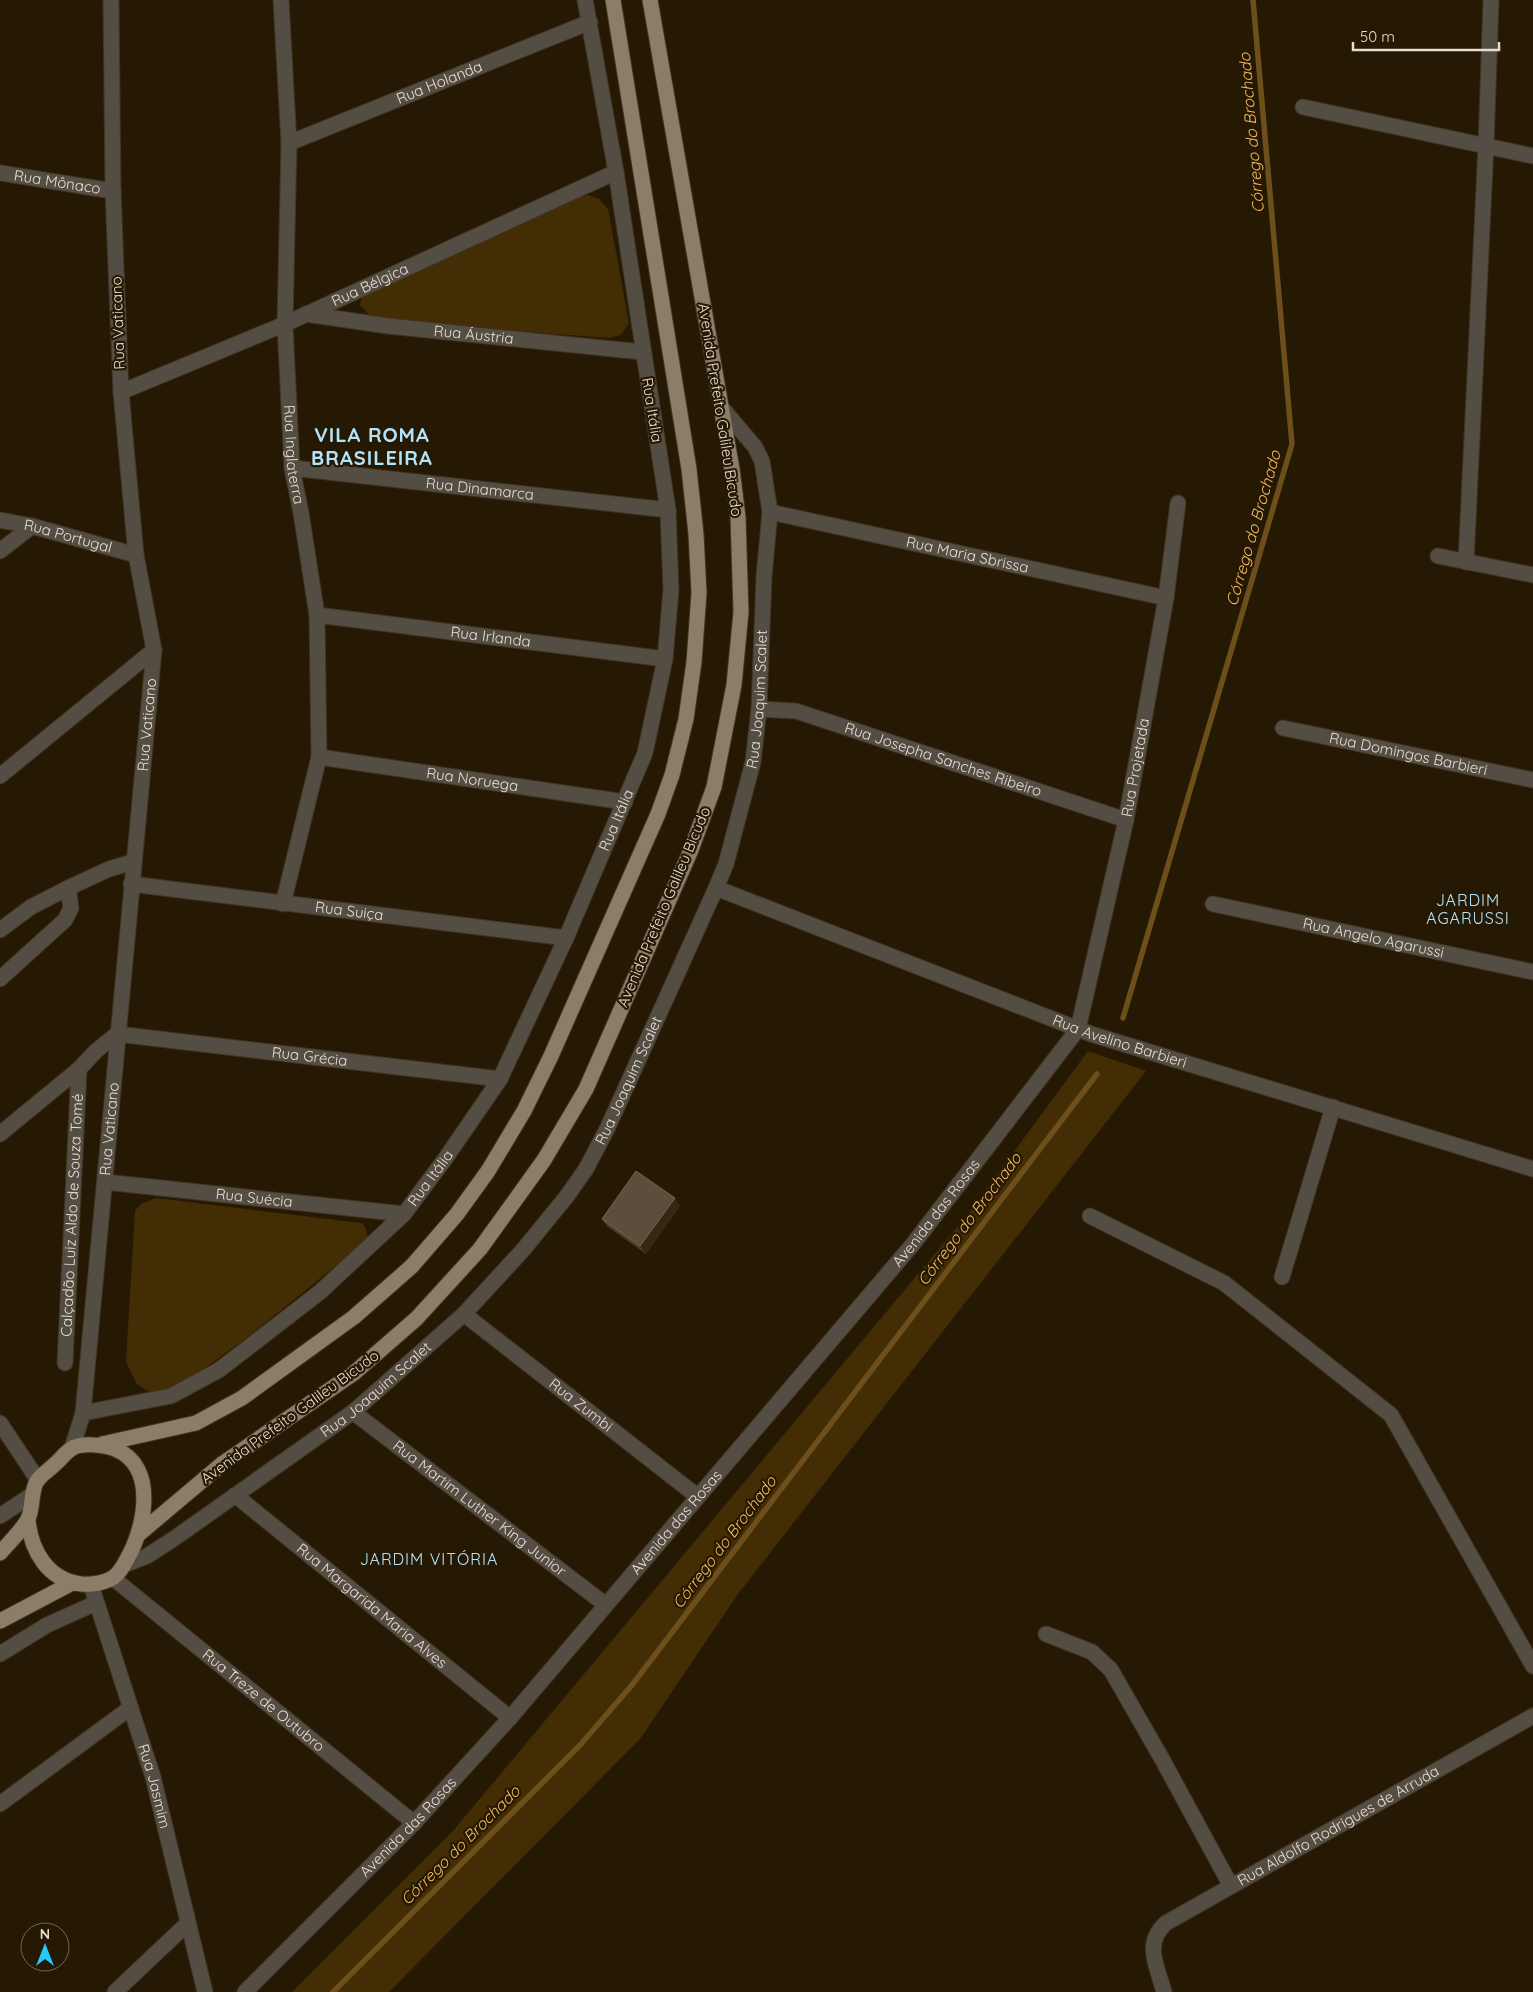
<svg xmlns="http://www.w3.org/2000/svg" width="1533" height="1992" font-family="Quicksand,sans-serif">
	<style>
		.green { fill: #432d05 }
		.lines { fill: none; stroke-linecap: round; stroke-linejoin: round }
		.stream { stroke: #6e4f1c; stroke-width: 5.5 }
		.minor-casing { stroke: #413421; stroke-width: 17 }
		.major-casing { stroke: #413421; stroke-width: 17 }
		.minor { stroke: #544d43; stroke-width: 15 }
		.major { stroke: #8c7d69; stroke-width: 15 }
		.wall { fill: #4c3d28 }
		.shaded-wall { fill: #362712 }
		.building { fill: #5c4e3a; stroke: #726551 }
		.labels { text-anchor: middle; stroke-width: 4.5; stroke-linejoin: round; paint-order: stroke }
		.street-label { font-size: 15px; fill: #e7ddd0; stroke: #261904 }
		.water-label { font-size: 16px; font-style: italic; fill: #f6bb5f; stroke: #261904 }
		.neighbourhood-label { font-size: 16px; letter-spacing: 1px; fill: #b1e3f9; stroke: #261904 }
		.district-label { font-size: 20px; font-weight: bold; letter-spacing: 1px; fill: #b1e3f9; stroke: #261904 }
	</style>
	<rect width="100%" height="100%" fill="#261904"/>
	<!-- green -->
	<path class="green" d="M588,195L599,199L608,209L629,323L621,335L610,338L390,322L371,317L360,305L362,296L572,199Z
		M1088,1051L1146,1071L738,1594L640,1739L389,1992H292L452,1832L969,1213Z
		M156,1198L361,1223L365,1227L368,1237L359,1247L249,1336L202,1370L174,1387L151,1393L137,1384L126,1362L135,1211L141,1204Z"/>
	<g class="lines">
		<!-- stream -->
		<path class="stream" d="M1123,1018L1292,444L1253,0
			M333,1992L581,1744L632,1685L1097,1074"/>
		<defs>
			<g id="minor">
				<path id="s1" d="M281,0L289,143L285,324L292,468L301,513L317,615L319,757L283,904"/>
				<path d="M1303,107L1533,156"/>
				<path id="s2" d="M289,143L590,22"/>
				<path id="s3" d="M0,173L113,191"/>
				<path id="s4" d="M306,314L388,326L642,352"/>
				<path id="s5" d="M121,392L285,324L616,172"/>
				<path id="s6" d="M292,468L668,510"/>
				<path id="s7" d="M770,512L1166,598"/>
				<path id="s8" d="M0,520L32,526L136,555"/>
				<path d="M0,551L32,526"/>
				<path d="M1438,556L1533,575"/>
				<path d="M1466,562L1486,146L1491,0"/>
				<path id="s9" d="M317,615L665,659"/>
				<path id="s10" d="M759,709L796,711L1126,820"/>
				<path id="s11" d="M1283,728L1533,780"/>
				<path id="s12" d="M319,757L625,802"/>
				<path d="M0,776L154,650"/>
				<path id="s13" d="M131,884L566,938"/>
				<path id="s14" d="M716,888L1091,1034L1533,1169"/>
				<path id="s15" d="M1213,904L1533,972"/>
				<path d="M0,930L31,907L68,888"/>
				<path d="M0,979L65,920L71,908L68,888L109,869L133,862"/>
				<path id="s16" d="M0,1134L79,1069L96,1051L117,1034L500,1079"/>
				<path id="s17" d="M105,1182L404,1214"/>
				<path d="M1090,1216L1224,1283L1391,1415L1533,1666"/>
				<path d="M1282,1277L1333,1107"/>
				<path id="s18" d="M464,1314L697,1496"/>
				<path id="s19" d="M65,1363L79,1069"/>
				<path id="s20" d="M353,1412L606,1605"/>
				<path id="s21" d="M83,1413L171,1396L219,1370L320,1292L404,1214L445,1159L500,1079L566,938L645,753L665,659L671,590L668,510L616,172L585,0"/>
				<path d="M0,1423L38,1480"/>
				<path id="s22" d="M72,1448L83,1413L154,650L136,555L121,392L113,191L111,0"/>
				<path id="s23" d="M235,1495L510,1718"/>
				<path d="M0,1516L33,1494"/>
				<path id="s24" d="M124,1565L147,1556L172,1540L353,1412L464,1314L523,1250L567,1196L586,1169L608,1127L716,888L726,864L753,762L759,709L764,576L770,512L762,461L755,447L722,408"/>
				<path id="s25" d="M113,1578L414,1823"/>
				<path id="s26" d="M91,1585L153,1777L205,1992"/>
				<path d="M1046,1634L1092,1652L1111,1670L1162,1759L1231,1886"/>
				<path d="M0,1654L47,1625L96,1603"/>
				<path d="M0,1804L130,1708"/>
				<path d="M115,1992L188,1923"/>
				<path id="s27" d="M245,1992L414,1823L510,1718L913,1244L1078,1029L1126,820L1166,598L1178,503"/>
				<path id="s28" d="M1164,1992C1157,1965 1143,1944 1166,1923L1533,1716"/>
			</g>
			<path id="major" d="M102,1444L196,1423L242,1398L354,1317L412,1266L457,1214L488,1171L524,1111L551,1056L658,814L672,775L686,719L694,662L699,593L696,534L689,469L613,0
				M139,1534L222,1464L354,1373L417,1318L480,1249L544,1160L586,1089L691,850L714,787L734,685L741,612L738,517L732,469L650,0
				M0,1553C9,1543 20,1532 27,1521C34,1509 30,1492 37,1481C41,1475 49,1470 54,1465C60,1460 65,1453 71,1449C80,1442 104,1445 115,1449C158,1466 145,1528 127,1559C124,1565 119,1573 114,1577C105,1583 91,1585 81,1584C48,1580 31,1551 28,1520
				M0,1621L72,1583"/>
		</defs>
		<!-- minor casing -->
		<use href="#minor" class="minor-casing"/>
		<!-- major casing -->
		<use href="#major" class="major-casing"/>
		<!-- minor -->
		<use href="#minor" class="minor"/>
		<!-- major -->
		<use href="#major" class="major"/>
	</g>
	<!-- wall -->
	<path class="wall" d="M680,1206L646,1254L607,1226L602,1219Z"/>
	<!-- shaded-wall -->
	<path class="shaded-wall" d="M675,1198L680,1206L646,1254L640,1246Z"/>
	<!-- building -->
	<path class="building" d="M636,1171L675,1198L640,1246L602,1219Z"/>
	<g class="labels">
		<!-- street labels -->
		<g class="street-label">
			<text dy="5" stroke="none"><textPath href="#s2" startOffset="162">Rua Holanda</textPath></text>
			<text dy="5" stroke="none"><textPath href="#s3" startOffset="58">Rua Mônaco</textPath></text>
			<text dy="5" stroke="none"><textPath href="#s5" startOffset="271">Rua Bélgica</textPath></text>
			<text transform="translate(118 323) rotate(-92)" y="5">Rua Vaticano</text>
			<text dy="5" stroke="none"><textPath href="#s4" startOffset="169">Rua Áustria</textPath></text>
			<text transform="translate(652 410) rotate(81)" y="5">Rua Itália</text>
			<text transform="translate(720 410) rotate(81)" y="5">Avenida Prefeito Galileu Bicudo</text>
			<text dy="5" stroke="none"><textPath href="#s1" startOffset="455">Rua Inglaterra</textPath></text>
			<text dy="5" stroke="none"><textPath href="#s6" startOffset="189">Rua Dinamarca</textPath></text>
			<text dy="5" stroke="none"><textPath href="#s8" startOffset="70">Rua Portugal</textPath></text>
			<text dy="5" stroke="none"><textPath href="#s7" startOffset="202">Rua Maria Sbrissa</textPath></text>
			<text dy="5" stroke="none"><textPath href="#s9" startOffset="175">Rua Irlanda</textPath></text>
			<text dy="5" stroke="none"><textPath href="#s24" startOffset="1118">Rua Joaquim Scalet</textPath></text>
			<text dy="5" stroke="none"><textPath href="#s22" startOffset="728">Rua Vaticano</textPath></text>
			<text dy="5" stroke="none"><textPath href="#s11" startOffset="128">Rua Domingos Barbieri</textPath></text>
			<text dy="5" stroke="none"><textPath href="#s10" startOffset="192">Rua Josepha Sanches Ribeiro</textPath></text>
			<text dy="5" stroke="none"><textPath href="#s27" startOffset="1542">Rua Projetada</textPath></text>
			<text dy="5" stroke="none"><textPath href="#s12" startOffset="155">Rua Noruega</textPath></text>
			<text dy="5" stroke="none"><textPath href="#s21" startOffset="836">Rua Itália</textPath></text>
			<text transform="translate(664 907) rotate(-67)" y="5">Avenida Prefeito Galileu Bicudo</text>
			<text dy="5" stroke="none"><textPath href="#s13" startOffset="220">Rua Suiça</textPath></text>
			<text dy="5" stroke="none"><textPath href="#s15" startOffset="164">Rua Angelo Agarussi</textPath></text>
			<text dy="5" stroke="none"><textPath href="#s14" startOffset="432">Rua Avelino Barbieri</textPath></text>
			<text dy="5" stroke="none"><textPath href="#s16" startOffset="348">Rua Grécia</textPath></text>
			<text dy="5" stroke="none"><textPath href="#s24" startOffset="712">Rua Joaquim Scalet</textPath></text>
			<text dy="5" stroke="none"><textPath href="#s22" startOffset="322">Rua Vaticano</textPath></text>
			<text dy="5" stroke="none"><textPath href="#s21" startOffset="431">Rua Itália</textPath></text>
			<text dy="5" stroke="none"><textPath href="#s17" startOffset="150">Rua Suécia</textPath></text>
			<text dy="5" stroke="none"><textPath href="#s27" startOffset="1042">Avenida das Rosas</textPath></text>
			<text dy="5" stroke="none"><textPath href="#s19" startOffset="148">Calçadão Luiz Aldo de Souza Tomé</textPath></text>
			<text dy="5" stroke="none"><textPath href="#s24" startOffset="308">Rua Joaquim Scalet</textPath></text>
			<text dy="5" stroke="none"><textPath href="#s18" startOffset="148">Rua Zumbi</textPath></text>
			<text transform="translate(290 1417) rotate(-36)" y="5">Avenida Prefeito Galileu Bicudo</text>
			<text dy="5" stroke="none"><textPath href="#s20" startOffset="159">Rua Martim Luther King Junior</textPath></text>
			<text dy="5" stroke="none"><textPath href="#s27" startOffset="638">Avenida das Rosas</textPath></text>
			<text dy="5" stroke="none"><textPath href="#s23" startOffset="176">Rua Margarida Maria Alves</textPath></text>
			<text dy="5" stroke="none"><textPath href="#s25" startOffset="194">Rua Treze de Outubro</textPath></text>
			<text dy="5" stroke="none"><textPath href="#s26" startOffset="211">Rua Jasmim</textPath></text>
			<text dy="5" stroke="none"><textPath href="#s28" startOffset="272">Rua Aldolfo Rodrigues de Arruda</textPath></text>
			<text dy="5" stroke="none"><textPath href="#s27" startOffset="232">Avenida das Rosas</textPath></text>
		</g>
		<!-- water labels -->
		<g class="water-label">
			<text transform="translate(1251 133) rotate(-95)" y="6">Córrego do Brochado</text>
			<text transform="translate(1253 528) rotate(-74)" y="6">Córrego do Brochado</text>
			<text transform="translate(969 1219) rotate(-53)" y="6">Córrego do Brochado</text>
			<text transform="translate(724 1542) rotate(-53)" y="6">Córrego do Brochado</text>
			<text transform="translate(460 1845) rotate(-45)" y="6">Córrego do Brochado</text>
		</g>
		<!-- neighbourhood labels -->
		<g class="neighbourhood-label">
			<text x="1468" y="906">JARDIM<tspan x="1468" dy="18">AGARUSSI</tspan></text>
			<text x="429" y="1565">JARDIM VITÓRIA</text>
		</g>
		<!-- district labels -->
		<g class="district-label">
			<text x="372" y="442">VILA ROMA<tspan x="372" dy="23">BRASILEIRA</tspan></text>
		</g>
	</g>
	<!-- north arrow -->
	<g transform="translate(45 1947)"><circle r="24" fill="#261904" stroke="#736756"/>
	<path d="M0-4L9 19L0 12L-9 19Z" fill="#24c9fe"/>
	<text y="-8" font-size="14" font-weight="bold" text-anchor="middle" fill="#e7ddd0">N</text>
	</g>
	<!-- scale -->
	<path d="M1353 42v8h146v-8" fill="none" stroke="#e7ddd0" stroke-width="2.5"/>
	<text x="1360" y="42" font-size="15" fill="#e7ddd0" stroke="#261904" stroke-width="4" paint-order="stroke">50 m</text>
</svg>
